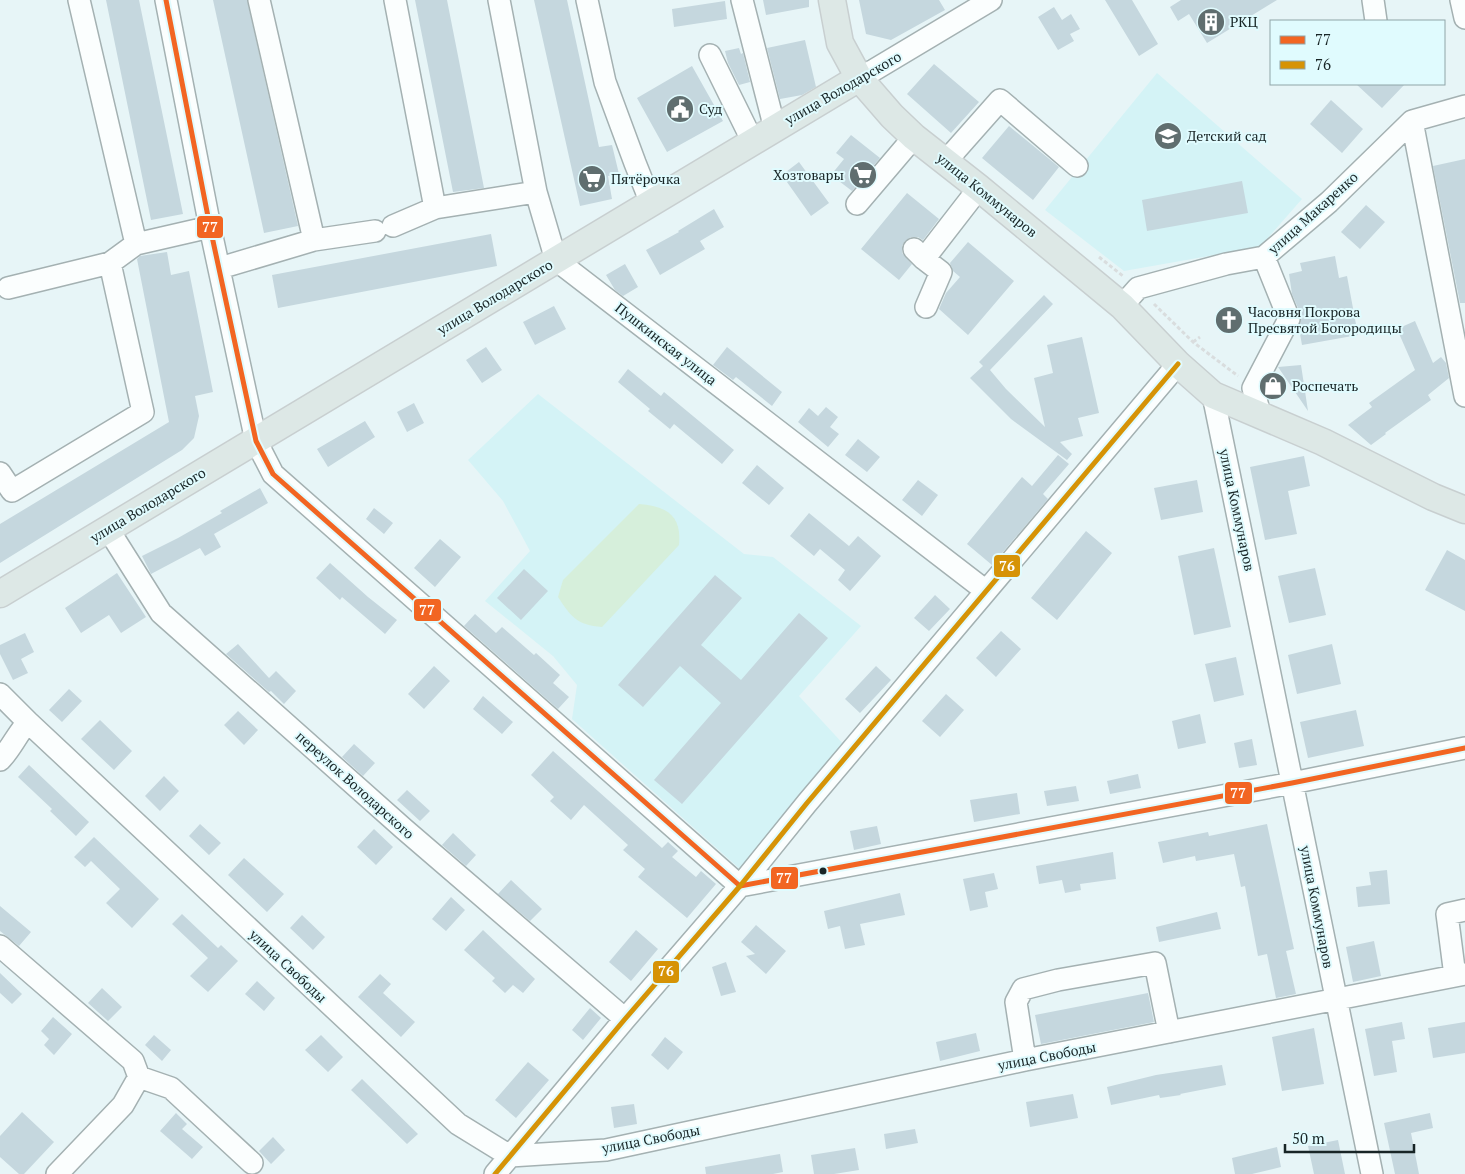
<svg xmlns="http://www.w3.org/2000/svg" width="1465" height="1174" font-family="'PT Serif',serif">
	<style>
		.built { fill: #d4f3f6 }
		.green { fill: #d6efdb }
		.building { fill: #c5d7de }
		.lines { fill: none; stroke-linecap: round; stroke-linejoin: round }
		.minor-casing { stroke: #a4b1b2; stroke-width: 24 }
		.major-casing { stroke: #c8cfd0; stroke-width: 29 }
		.path { stroke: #d9ddde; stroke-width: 3; stroke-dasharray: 4 2.5; stroke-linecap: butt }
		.minor { stroke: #fbfefe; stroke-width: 21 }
		.major { stroke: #dde8e6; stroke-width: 26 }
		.bus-1-casing { stroke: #e0fbfe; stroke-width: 9 }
		.bus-2-casing { stroke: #e0fbfe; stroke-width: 9 }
		.bus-1 { stroke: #f26522; stroke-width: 5 }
		.bus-2 { stroke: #d69306; stroke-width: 5 }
		.bus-dot { fill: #182526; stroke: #e0fbfe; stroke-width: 2 }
		.labels { text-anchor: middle; stroke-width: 4; stroke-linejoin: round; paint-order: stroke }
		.poi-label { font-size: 14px; fill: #182526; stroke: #e0fbfe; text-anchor: start }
		.street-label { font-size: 14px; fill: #182526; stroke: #e0fbfe }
		.line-badge { stroke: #e0fbfe; stroke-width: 2 }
		.badge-label { font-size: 14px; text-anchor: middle; font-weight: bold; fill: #fff }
	</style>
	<rect width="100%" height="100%" fill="#e7f5f7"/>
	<!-- built -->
	<path class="built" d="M1157,73L1302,199L1260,247L1124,271L1045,210Z
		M538,394L744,554L773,557L861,626L799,696L846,747L741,870L572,719L577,685L553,656L485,601L530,551L503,501L468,460Z"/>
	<!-- green -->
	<path class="green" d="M639,504C666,506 682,515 679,545L602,627C577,625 571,617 558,597L563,580Z"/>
	<!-- building -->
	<path class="building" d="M106,0H139L183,214L151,220Z
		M213,0H247L298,226L264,233Z
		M415,0H447L484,188L453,192Z
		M534,0H567L599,147L612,145L619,174L608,176L612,199L580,206Z
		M763,0H809V7L766,15Z
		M859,0H939L945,10L891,40L866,34Z
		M1105,0H1132L1158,44L1139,56Z
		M1181,0H1277L1207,43L1189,14L1178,21L1170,7Z
		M725,1L727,19L674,27L672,9Z
		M1054,7L1062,20L1071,14L1080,29L1070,34L1074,41L1058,50L1038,17Z
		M805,40L816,87L802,95L780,99L767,48Z
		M739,48L741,54L743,53L750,82L739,85L728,63L725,51Z
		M934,64L979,102L951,133L907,94Z
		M692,66L723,121L667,152L637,98Z
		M1356,84H1405L1382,108Z
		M1331,100L1363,129L1342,153L1310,124Z
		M1009,126L1059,167L1033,200L982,158Z
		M851,135L880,158L852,191L831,175L844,159L836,153Z
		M1465,159V303H1460L1433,166Z
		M799,162L829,203L811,216L782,175Z
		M1242,181L1248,213L1147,231L1142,200Z
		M907,193L939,219L923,240L918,237H911L905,241L902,246V253L912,264L899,280L861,249Z
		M1366,205L1385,222L1360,249L1341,232Z
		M714,209L724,227L700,241L705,249L660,275L646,250L679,232L678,231Z
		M491,234L497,266L278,308L272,275Z
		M968,242L1014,281L968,335L939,309L946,293L960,277L953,271L950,263Z
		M167,252L171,275L189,271L213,392L195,396L199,416L194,438L182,450L0,563V524L169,422L137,259L140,256Z
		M1335,256L1339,278L1347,276L1358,335L1302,345L1299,328L1301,320V315L1292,294L1289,274L1302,271L1300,263Z
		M625,264L638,287L623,296L615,290L606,275Z
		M1044,295L1053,304L990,370L1006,389L1045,427L1034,378L1053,373L1047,345L1082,337L1099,413L1078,418L1083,436L1060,442L1072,454L1067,460L1011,419L970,378L983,366L979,362Z
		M554,306L566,329L535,345L523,322Z
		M1226,313L1232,314L1237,318L1238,324L1234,329L1228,331L1219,327L1221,317Z
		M1415,321L1433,363L1441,357L1446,363L1449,378L1428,395L1431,400L1385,433L1386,434L1371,445L1348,425L1372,407L1369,403L1415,370L1397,329Z
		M486,347L502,370L482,383L466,360Z
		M727,347L782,392L772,406L736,377L733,380L713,365Z
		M1301,365L1308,411L1278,367Z
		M628,369L661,396L664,392L734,450L722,464L674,424L670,429L648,411L650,409L618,382Z
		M414,403L424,423L407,432L397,412Z
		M826,407L838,417L830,427L839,434L828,447L798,422L809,408L818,416Z
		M365,421L375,437L328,467L317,449Z
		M858,439L880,457L867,472L845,455Z
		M1058,455L1069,464L1043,494L1048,499L992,565L967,544L1022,477L1032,486Z
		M1304,456L1310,486L1288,491L1297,534L1265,540L1250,467Z
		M757,465L784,488L769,505L742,483Z
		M918,480L938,495L922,516L902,500Z
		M1197,480L1203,512L1161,520L1154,488Z
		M260,488L268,503L214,534L221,547L205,556L200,548L151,574L142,556L178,538L222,513L220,511Z
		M374,508L393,523L384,534L366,519Z
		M809,513L849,546L858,536L881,556L850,591L838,580L845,570L820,549L814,556L790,536Z
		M1086,531L1112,553L1057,620L1031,598Z
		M440,539L461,557L435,587L414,568Z
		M1214,548L1231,627L1194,635L1178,556Z
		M1447,550L1465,560V611L1425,590Z
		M330,563L368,597L397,620L385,634L342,597L340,600L316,578Z
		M1315,568L1326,615L1289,623L1278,576Z
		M524,569L548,591L521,620L497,598Z
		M117,573L146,617L121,633L109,615L81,633L65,608Z
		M715,575L742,598L701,645L741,680L799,613L828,638L682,804L654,780L721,703L680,666L643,707L618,685Z
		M935,595L950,609L929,631L914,618Z
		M475,614L496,633L502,627L534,655L536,653L560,675L553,683L569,697L558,709L464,626Z
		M1001,631L1021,649L996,677L976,658Z
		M25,633L34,652L21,659L28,673L13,680L0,654V645Z
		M238,644L269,678L276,671L296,691L284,704L271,691L269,692L226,654Z
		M1332,644L1341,684L1297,694L1288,655Z
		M1236,657L1244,695L1214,702L1205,664Z
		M434,666L450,681L424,709L408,694Z
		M876,666L891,680L860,713L845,699Z
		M69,689L82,701L62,722L49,710Z
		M946,694L964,710L940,737L922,721Z
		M483,696L513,722L502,734L473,709Z
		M1356,710L1364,746L1308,758L1300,722Z
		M238,711L258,730L244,745L224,725Z
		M1200,714L1206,743L1178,749L1172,721Z
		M100,720L132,751L114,770L81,739Z
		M1252,739L1257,765L1239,768L1234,743Z
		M354,744L375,763L363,776L342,757Z
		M553,751L662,848L668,842L678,851L672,857L696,877L701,871L716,884L687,918L638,877L645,869L623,850L628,845L584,805L571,820L550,801L554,797L531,775Z
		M29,765L89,822L76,836L50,811L52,809L18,777Z
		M1138,774L1141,788L1110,794L1107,781Z
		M164,776L179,791L160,811L145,796Z
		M1076,786L1079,801L1047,806L1044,791Z
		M407,790L430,811L420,821L397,800Z
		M1017,793L1020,814L974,822L970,800Z
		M200,824L221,843L209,855L189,836Z
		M1267,824L1294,949L1286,951L1296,994L1276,998L1267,954L1258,956L1245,886L1241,887L1234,854L1196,861L1195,856L1163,863L1158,842L1208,832L1209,836Z
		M877,826L881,844L854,850L850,831Z
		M374,829L393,847L376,865L357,847Z
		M453,833L476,855L466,866L442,845Z
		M94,837L159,899L132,928L106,903L120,889L91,861L85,867L74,857Z
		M1113,852L1116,879L1080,884L1081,890L1065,893L1062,880L1039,884L1036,866Z
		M244,858L284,894L267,912L228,875Z
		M1387,870L1390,904L1358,907L1356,887L1371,885L1369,872Z
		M994,873L998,889L985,892L988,907L970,911L963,879Z
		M511,880L542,909L530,921L498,894Z
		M900,893L905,915L860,924L865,945L845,949L840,926L828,929L824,911Z
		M451,897L465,910L446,931L432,919Z
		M0,906L31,932L19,946L0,931Z
		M1217,912L1221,929L1159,942L1156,927Z
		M182,914L218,948L221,945L238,961L208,992L190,976L208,958L172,924Z
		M302,915L325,937L313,950L290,928Z
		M756,925L786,951L766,974L746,956L755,954L741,942Z
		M483,930L535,979L523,993L513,985L505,993L492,981L495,978L464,950Z
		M636,930L658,949L631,981L609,962Z
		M1374,941L1381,976L1353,982L1346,947Z
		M726,962L736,992L721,996L712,967Z
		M0,973L22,994L12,1004L0,993Z
		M380,974L391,984L383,993L415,1022L401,1037L358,997Z
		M257,981L275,998L264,1011L245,994Z
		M102,988L122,1007L108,1021L88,1003Z
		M1148,993L1154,1022L1041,1044L1035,1015Z
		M590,1008L601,1018L583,1040L572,1030Z
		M53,1017L72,1034L54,1055L44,1045L49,1039L41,1031Z
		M1402,1022L1405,1039L1392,1041L1397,1072L1374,1076L1365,1029Z
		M1465,1022V1053L1433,1058L1428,1028Z
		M1314,1028L1324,1084L1282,1091L1272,1037Z
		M976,1033L980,1051L940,1061L936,1042Z
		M154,1035L171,1050L162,1061L145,1045Z
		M321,1035L343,1057L328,1072L305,1050Z
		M665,1037L683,1052L668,1070L651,1055Z
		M528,1062L549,1080L516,1118L495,1100Z
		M1222,1065L1226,1085L1180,1094L1181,1095L1160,1098L1159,1095L1111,1105L1107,1087L1156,1075Z
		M362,1079L418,1134L407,1144L351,1090Z
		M1073,1094L1078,1118L1030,1127L1026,1102Z
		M634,1104L637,1124L614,1128L611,1107Z
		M22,1112L54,1142L24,1174H19L0,1157V1136Z
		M176,1113L187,1124L182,1129L203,1147L192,1159L160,1131Z
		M1430,1113L1433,1128L1411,1133L1419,1174H1395L1384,1123Z
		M915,1129L918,1143L886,1149L884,1134Z
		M273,1137L285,1150L271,1164L259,1151Z
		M1338,1140L1345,1174H1314L1308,1146Z
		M1277,1147L1281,1167L1252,1174H1235L1232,1158Z
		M855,1148L859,1170L834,1174H814L811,1155Z
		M780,1154L783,1172L773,1174H706L705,1167Z"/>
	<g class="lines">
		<defs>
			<path id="minor" d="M79,0L136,244
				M166,0L210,227L256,441L273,474L740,886L1292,783L1465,748
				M259,0L314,240
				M395,0L435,208
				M499,0L536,192L556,260L986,591
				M587,0L605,82L635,163L651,203
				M742,0L775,129
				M1373,0L1376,21
				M1461,0L1465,18
				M710,55L753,142
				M859,78L874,70L991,0
				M1412,121L1465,396
				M946,161L1000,100L1077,166
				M857,204L914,137
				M393,226L435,208L536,192
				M914,249L924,259L979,188
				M924,259L941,272L926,307
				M220,268L314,240L375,231
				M8,288L110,263L136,244L210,227
				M1122,306L1138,288L1226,264L1264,257L1329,202L1412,121L1465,106
				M1213,395L1372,1174
				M1260,414L1253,388L1289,319L1264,257
				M0,473L12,491L143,412L110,263
				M108,529L161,613L404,829L625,1019
				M0,694L28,722L458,1124L510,1156L606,1150L1025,1060L1465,974
				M0,760C11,749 17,734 28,722
				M0,946L133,1061L139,1077
				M1455,976L1447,914L1465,910
				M1025,1060L1016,1002L1023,989L1058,980L1155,963L1169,1032
				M139,1077L171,1088L252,1163
				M57,1174L123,1105L139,1077
				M495,1174L625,1019L740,886L807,803L1178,364"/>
			<path id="major" d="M832,0L840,43L859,78L892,116L914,137L979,188L1122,306L1178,364L1213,395L1323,442L1433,497L1465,510
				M0,594L859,78"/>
		</defs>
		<!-- minor casing -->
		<use href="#minor" class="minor-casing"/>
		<!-- major casing -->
		<use href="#major" class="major-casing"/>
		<!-- path -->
		<path class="path" d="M1099,257L1123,276
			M1154,304L1193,342L1238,376
			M1193,342L1200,337"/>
		<!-- minor -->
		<use href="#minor" class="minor"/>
		<!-- major -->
		<use href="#major" class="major"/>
		<defs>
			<path id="bus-1" d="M166,0L210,227L256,441L273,474L740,886L1292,783L1465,748"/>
			<path id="bus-2" d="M495,1174L625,1019L740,886L807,803L1178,364"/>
		</defs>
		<!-- bus-1 casing -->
		<use href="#bus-1" class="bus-1-casing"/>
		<!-- bus-2 casing -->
		<use href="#bus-2" class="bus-2-casing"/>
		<!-- bus-1 -->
		<use href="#bus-1" class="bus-1"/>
		<!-- bus-2 -->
		<use href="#bus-2" class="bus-2"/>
	</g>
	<!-- icons -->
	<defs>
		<symbol id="building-disc" viewBox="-11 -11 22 22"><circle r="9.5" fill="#606e6f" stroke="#e0fbfe"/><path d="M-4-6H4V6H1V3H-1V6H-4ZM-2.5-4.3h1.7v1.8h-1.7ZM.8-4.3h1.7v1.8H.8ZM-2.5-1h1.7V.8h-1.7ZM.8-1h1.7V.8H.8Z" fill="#fff"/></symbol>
		<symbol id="civic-disc" viewBox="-11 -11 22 22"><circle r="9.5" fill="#606e6f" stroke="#e0fbfe"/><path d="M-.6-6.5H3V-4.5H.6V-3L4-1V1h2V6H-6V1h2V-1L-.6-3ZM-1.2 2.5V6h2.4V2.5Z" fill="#fff"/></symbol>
		<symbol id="school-disc" viewBox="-11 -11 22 22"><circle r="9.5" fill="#606e6f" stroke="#e0fbfe"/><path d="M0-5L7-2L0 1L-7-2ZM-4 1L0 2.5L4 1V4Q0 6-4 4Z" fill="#fff"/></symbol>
		<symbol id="supermarket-disc" viewBox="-11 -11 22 22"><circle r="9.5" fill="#606e6f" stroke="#e0fbfe"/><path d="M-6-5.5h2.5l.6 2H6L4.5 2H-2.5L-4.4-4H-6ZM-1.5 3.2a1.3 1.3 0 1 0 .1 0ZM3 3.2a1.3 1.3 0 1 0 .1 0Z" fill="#fff"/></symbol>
		<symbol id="church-disc" viewBox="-11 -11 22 22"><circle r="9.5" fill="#606e6f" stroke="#e0fbfe"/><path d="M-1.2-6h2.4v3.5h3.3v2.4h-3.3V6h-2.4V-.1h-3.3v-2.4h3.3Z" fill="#fff"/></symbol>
		<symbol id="shop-disc" viewBox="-11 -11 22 22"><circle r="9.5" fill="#606e6f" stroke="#e0fbfe"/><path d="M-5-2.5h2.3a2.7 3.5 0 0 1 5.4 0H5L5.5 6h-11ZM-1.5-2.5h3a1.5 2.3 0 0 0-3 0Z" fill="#fff"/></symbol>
	</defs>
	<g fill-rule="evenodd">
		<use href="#building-disc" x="1195" y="6" width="32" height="32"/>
		<use href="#civic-disc" x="664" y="93" width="32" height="32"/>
		<use href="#school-disc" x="1152" y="120" width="32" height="32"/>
		<use href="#supermarket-disc" x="847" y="159" width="32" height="32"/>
		<use href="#supermarket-disc" x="576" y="163" width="32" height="32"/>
		<use href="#church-disc" x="1213" y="304" width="32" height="32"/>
		<use href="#shop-disc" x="1257" y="370" width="32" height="32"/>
	</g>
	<!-- markers -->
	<circle class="bus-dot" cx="823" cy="871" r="4.5"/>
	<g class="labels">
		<!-- poi labels -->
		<g class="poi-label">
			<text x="1230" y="27">РКЦ</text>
			<text x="699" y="114">Суд</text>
			<text x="1187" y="141">Детский сад</text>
			<text x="844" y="180" text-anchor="end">Хозтовары</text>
			<text x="611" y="184">Пятёрочка</text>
			<text x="1248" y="317">Часовня Покрова<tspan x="1248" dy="16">Пресвятой Богородицы</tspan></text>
			<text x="1292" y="391">Роспечать</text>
		</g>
		<!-- street labels -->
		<g class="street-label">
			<text transform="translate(843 88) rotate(-30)" y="5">улица Володарского</text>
			<text transform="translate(987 195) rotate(39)" y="5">улица Коммунаров</text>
			<text transform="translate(1313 213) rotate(-42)" y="5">улица Макаренко</text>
			<text transform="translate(495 297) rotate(-31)" y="5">улица Володарского</text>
			<text transform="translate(666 344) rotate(38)" y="5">Пушкинская улица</text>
			<text transform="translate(148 505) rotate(-31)" y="5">улица Володарского</text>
			<text transform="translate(1237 510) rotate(78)" y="5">улица Коммунаров</text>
			<text transform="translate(355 785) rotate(42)" y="5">переулок Володарского</text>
			<text transform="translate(1317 907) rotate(79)" y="5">улица Коммунаров</text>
			<text transform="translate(288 966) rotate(43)" y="5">улица Свободы</text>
			<text transform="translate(1047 1056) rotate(-11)" y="5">улица Свободы</text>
			<text transform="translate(651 1139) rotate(-11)" y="5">улица Свободы</text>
		</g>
	</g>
	<g class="line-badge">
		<rect x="196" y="215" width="28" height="24" rx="5" fill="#f26522"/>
		<rect x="993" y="554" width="28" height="24" rx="5" fill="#d69306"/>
		<rect x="413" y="598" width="29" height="24" rx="5" fill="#f26522"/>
		<rect x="1224" y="781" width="29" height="24" rx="5" fill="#f26522"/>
		<rect x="770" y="866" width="29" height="24" rx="5" fill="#f26522"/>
		<rect x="652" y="960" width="28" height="24" rx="5" fill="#d69306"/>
	</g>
	<g class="badge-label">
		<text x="210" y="232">77</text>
		<text x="1007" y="571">76</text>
		<text x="427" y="615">77</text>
		<text x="1238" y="798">77</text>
		<text x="784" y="883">77</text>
		<text x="666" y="976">76</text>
	</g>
	<!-- legend -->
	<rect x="1270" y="20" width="175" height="65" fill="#e0fbfe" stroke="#90a5a8"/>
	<rect x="1280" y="36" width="25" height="8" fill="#f26522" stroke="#90a5a8"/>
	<text x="1315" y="45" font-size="15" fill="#182526">77</text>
	<rect x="1280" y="61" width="25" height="8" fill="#d69306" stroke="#90a5a8"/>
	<text x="1315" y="70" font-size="15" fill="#182526">76</text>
	<!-- scale -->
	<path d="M1285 1144v8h129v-8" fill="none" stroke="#182526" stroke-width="2.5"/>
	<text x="1292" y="1144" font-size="15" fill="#182526" stroke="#e0fbfe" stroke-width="4" paint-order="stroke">50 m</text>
</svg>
